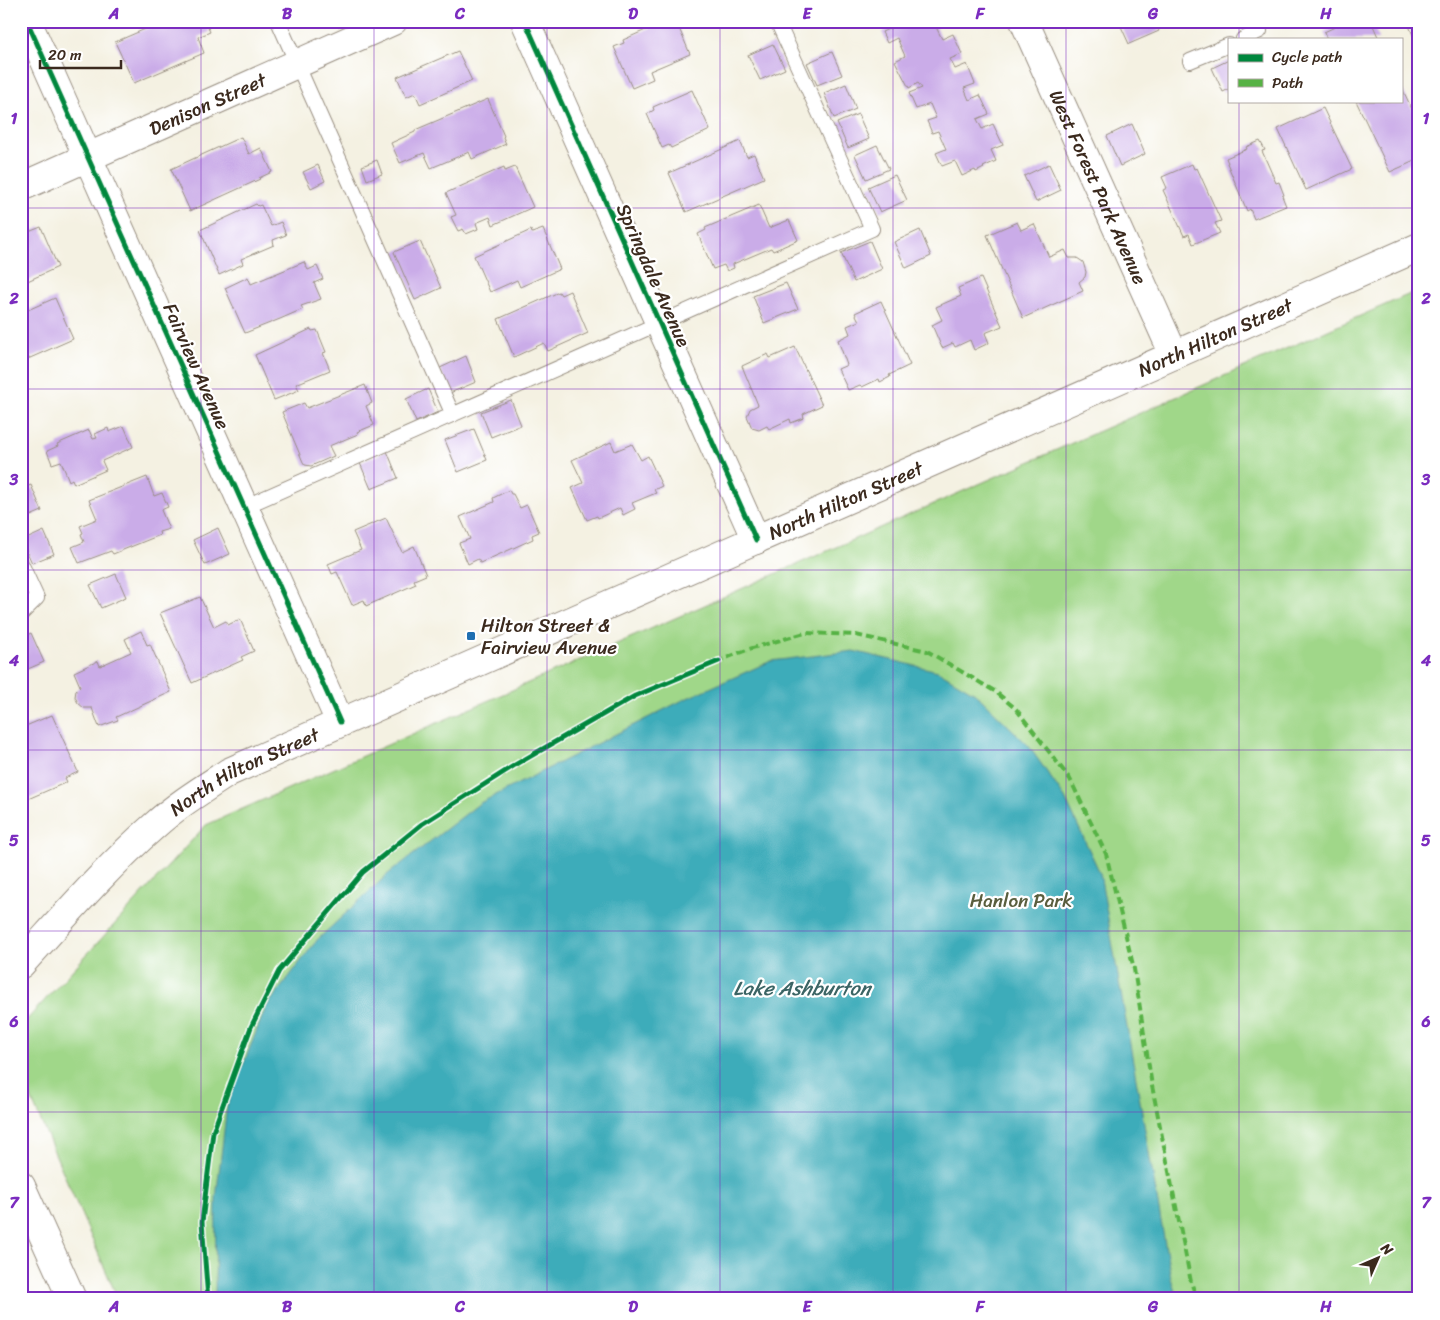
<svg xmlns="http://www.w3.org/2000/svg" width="1440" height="1320" font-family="Sriracha,sans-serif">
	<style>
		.green { fill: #a0d789; stroke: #6e8054 }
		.water { fill: #3cacba; stroke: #3c6b6c }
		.building { fill: #caace8 }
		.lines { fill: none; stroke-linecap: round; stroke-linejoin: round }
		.service-casing { stroke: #988e80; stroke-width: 16 }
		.minor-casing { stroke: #988e80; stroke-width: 30 }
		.primary-casing { stroke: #988e80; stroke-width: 30 }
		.service { stroke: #fff; stroke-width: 14 }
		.minor { stroke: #fff; stroke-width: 28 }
		.primary { stroke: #fff; stroke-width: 28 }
		.quiet { stroke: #57b245; stroke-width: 4; stroke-dasharray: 8 4; stroke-linecap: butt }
		.cycleway-casing { stroke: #fff; stroke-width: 8 }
		.cycleway { stroke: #00873e; stroke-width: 5 }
		.grid { fill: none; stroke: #7b2cbf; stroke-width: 1; stroke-opacity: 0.55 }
		.poi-dot { fill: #1f6fb2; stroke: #fff; stroke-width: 2 }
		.labels { text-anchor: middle; stroke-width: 4.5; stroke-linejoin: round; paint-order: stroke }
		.street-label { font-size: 19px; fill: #3b2a1e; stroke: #fff }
		.poi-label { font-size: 19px; fill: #3b2a1e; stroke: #fff; text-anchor: start }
		.park-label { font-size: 19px; fill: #595e3e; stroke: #fff }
		.water-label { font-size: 20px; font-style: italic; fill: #3b6464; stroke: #fff }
		.neatline { fill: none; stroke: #7b2cbf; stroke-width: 2 }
		.grid-label { font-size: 16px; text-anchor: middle; font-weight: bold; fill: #7b2cbf }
	</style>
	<rect width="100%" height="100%" fill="#fff"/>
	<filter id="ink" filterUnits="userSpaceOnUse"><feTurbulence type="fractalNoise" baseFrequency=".02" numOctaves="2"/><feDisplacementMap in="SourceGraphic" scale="10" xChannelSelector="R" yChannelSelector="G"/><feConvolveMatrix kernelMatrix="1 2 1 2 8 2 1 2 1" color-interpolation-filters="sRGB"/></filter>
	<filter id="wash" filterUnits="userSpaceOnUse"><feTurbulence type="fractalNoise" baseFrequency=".0096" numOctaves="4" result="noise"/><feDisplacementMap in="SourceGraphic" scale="20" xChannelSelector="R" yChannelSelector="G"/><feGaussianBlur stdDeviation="1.12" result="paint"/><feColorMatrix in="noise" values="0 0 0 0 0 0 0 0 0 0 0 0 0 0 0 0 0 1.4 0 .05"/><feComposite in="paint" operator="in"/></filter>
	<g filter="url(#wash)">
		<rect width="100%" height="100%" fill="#f4f1e2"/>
		<!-- green -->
		<path class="green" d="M1419,290V1299H118L21,1075V1026L206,825Z"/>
		<!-- water -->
		<path class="water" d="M853,651L938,671L975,693L1028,745L1065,798L1100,873L1171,1278L1177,1299H215L216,1198L227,1105L266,1007L317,940L388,874L480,803L685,699L771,661Z"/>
		<g id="blocks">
			<!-- building -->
			<path class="building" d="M164,21H205L210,32L198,37L204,53L134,83L115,42Z
				M666,21H676L690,54L650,71L653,79L632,88L614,47L624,43L623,40Z
				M883,21H950L936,27L942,39L953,34L962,54L950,59L955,69L967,64L975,84L964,88L969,100L980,95L989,114L977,119L982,129L993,124L1003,145L991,150L996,161L983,167L984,168L976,172L975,170L962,176L955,161L942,166L936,153L946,149L938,131L932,133L927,121L936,118L935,116L930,104L916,109L909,93L922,88L918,83L909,88L895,61L905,56L897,38L887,43L882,32L895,26L893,22L885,25Z
				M1116,21H1155L1159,31L1129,44L1119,22L1117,23Z
				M1348,21H1371L1379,39H1327L1324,32Z
				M1407,21H1419V49Z
				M773,44L785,69L760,80L748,55Z
				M458,51L472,81L420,104L415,93L406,97L397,77Z
				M832,52L842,75L817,85L807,63Z
				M1229,60V89L1223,92L1212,68Z
				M846,84L856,109L834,118L824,93Z
				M1401,86L1419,124V159L1390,172L1356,101H1401Z
				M692,90L710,130L671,148L669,145L662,148L647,114L654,110L653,107Z
				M488,99L504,136L503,137L506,144L472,159L469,152L431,168L424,153L400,163L391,143L415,132V130Z
				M1323,108L1352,169L1306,190L1278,129Z
				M858,114L869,139L848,148L837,123Z
				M1132,124L1145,154L1120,166L1107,136Z
				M241,137L249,154L261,148L272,172L259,178L260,179L190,211L171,169Z
				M740,141L747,157L754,154L764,178L686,212L669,173Z
				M1260,141L1265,150L1262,151L1276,183L1279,182L1284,195L1282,196L1286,206L1254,219L1250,209L1247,211L1227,163H1228L1226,158L1247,149L1246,147Z
				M877,145L889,169L866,179L855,155Z
				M377,160L382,174L367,180L362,166Z
				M1049,164L1061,190L1036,202L1024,176Z
				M1192,164L1194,169L1197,168L1221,221L1215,223L1220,233L1193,244L1189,234L1184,236L1163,190L1167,188L1162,177Z
				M318,165L325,181L311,188L303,172Z
				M504,167L505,171L515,167L533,207L493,225L490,217L476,223L478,229L466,234L463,229L458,231L451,217L456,215L446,193Z
				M895,175L907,200L880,212L868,187Z
				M256,204L258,206L261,205L271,226L281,222L286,235L273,240L274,245L241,259L243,264L219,275L200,230Z
				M759,205L769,228L789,220L798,240L773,251L771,248L733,264L734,268L727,271L724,265L713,269L698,234L706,230L705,228Z
				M1017,222L1021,230L1034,224L1049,257L1065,250L1069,258H1077L1083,262L1086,272L1085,277L1079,282L1083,291L1023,318L987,235Z
				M41,227L58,267L21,284V235Z
				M543,229L560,269L520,287L517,280L490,292L474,256L531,230L532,233Z
				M920,230L931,256L906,268L894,242Z
				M420,241L441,288L415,300L394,252Z
				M870,241L882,269L854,282L841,253Z
				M304,262L308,270L317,266L323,279L314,283L321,299L301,306L303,309L280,319L245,333L225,288L248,277L251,284Z
				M981,278L1002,326L985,333L989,343L974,350L970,340L955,347L953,343L942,348L932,325L942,320L936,307L961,296L958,288Z
				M786,283L798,309L764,323L753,296Z
				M570,291L588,333L548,351L544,343L514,357L498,319L559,292L561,295Z
				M55,298L73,339L21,362V313Z
				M881,301L910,365L889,375L890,377L880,382L879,379L862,387L860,385L848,390L838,369L847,365L838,340L850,334L847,326L859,321L855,313Z
				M311,329L312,331L317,330L326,352L323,353L330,370L296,384L299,390L274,400L255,355Z
				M795,347L822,405L803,414L804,418L791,423L790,419L769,429L767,426L759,430L752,428L747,416L750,409L758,405L742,366L768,354L770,358Z
				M466,356L476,382L450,393L440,368Z
				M365,385L372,403L366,406L374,425L357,432L358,434L329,446L334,456L311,466L305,465L303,462L282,412L304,403L307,408Z
				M428,389L438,412L416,422L406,399Z
				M511,400L521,425L491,437L481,412Z
				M124,426L133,447L102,461L106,470L74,484L72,479L69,481L61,461L52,464L47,451L58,446L57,444L89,430L93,439L97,438L95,434L108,428L109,432Z
				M474,429L487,460L458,472L445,440Z
				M611,442L615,451L632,444L641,460L648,456L662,486L654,490L656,493L632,503L635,509L623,515L620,508L598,518L597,516L587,520L572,488L583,483L572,460Z
				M387,451L398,478L371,489L360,463Z
				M147,477L154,496L162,493L168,507L161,510L169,529L159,532L160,535L113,554L111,551L79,563L72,547L84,542L81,534L83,533L80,526L97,519L89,500Z
				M31,485L42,511L21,520V489Z
				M509,490L511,494H513L520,508L527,505L539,532L532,535L533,539L509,550L480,563L478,559L468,564L459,543L470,539L460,517L494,502L493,498Z
				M386,518L402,552L414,546L426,575L414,580L416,584L366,606L364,600L352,605L337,572L332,574L328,564L361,550L353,532Z
				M218,528L230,554L205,565L193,540Z
				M44,531L54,554L32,563L22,541Z
				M116,574L126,597L101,608L90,585Z
				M200,597L214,627L226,621L228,625L240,619L254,651L241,657L243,660L192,683L160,613Z
				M141,631L147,645L150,644L171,692L116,717L118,720L99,727L92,708H84L78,703L75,697L76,690L80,686L74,672L98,661L100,666L131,652L125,639Z
				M31,633L44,662L21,672V638Z
				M52,715L78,772L65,778L67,782L21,802V728Z"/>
		</g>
	</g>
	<g filter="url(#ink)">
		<use href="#blocks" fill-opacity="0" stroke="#988e80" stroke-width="1"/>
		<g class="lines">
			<defs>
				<path id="service" d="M278,21L453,415
					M1243,39L1260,31L1255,21
					M1190,61L1229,45
					M244,507L872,229L777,21
					M21,563L37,598L21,614"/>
				<g id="minor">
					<path d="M27,21L340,722"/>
					<path d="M525,21L756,540"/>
					<path id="s1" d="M1024,21L1174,355"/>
					<path id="s2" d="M21,187L393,21"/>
					<path d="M21,1186L72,1299"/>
				</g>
				<g id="primary">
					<path id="s3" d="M21,964C64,917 106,868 154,826C177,805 203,789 229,772L1419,247"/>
				</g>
			</defs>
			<!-- service casing -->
			<use href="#service" class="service-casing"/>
			<!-- minor casing -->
			<use href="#minor" class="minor-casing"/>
			<!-- primary casing -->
			<use href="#primary" class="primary-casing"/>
			<!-- service -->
			<use href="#service" class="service"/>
			<!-- minor -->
			<use href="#minor" class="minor"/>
			<!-- primary -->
			<use href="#primary" class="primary"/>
			<!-- quiet -->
			<path class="quiet" d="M716,662L749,649L805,633L856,635L927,651L996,692L1016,709L1070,779L1106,854L1134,969L1152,1086L1191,1282L1197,1299"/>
			<defs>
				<path id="cycleway" d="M27,21L340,722
					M525,21L756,540
					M208,1299L202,1222L213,1132L251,1027L279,971L363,872L422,824L515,765L635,696L719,661"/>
			</defs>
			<!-- cycleway casing -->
			<use href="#cycleway" class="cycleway-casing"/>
			<!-- cycleway -->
			<use href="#cycleway" class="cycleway"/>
		</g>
	</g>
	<!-- grid -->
	<path class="grid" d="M201,21V1299M374,21V1299M547,21V1299M720,21V1299M893,21V1299M1066,21V1299M1239,21V39M1239,101V1299M21,208H1419M21,389H1419M21,570H1419M21,750H1419M21,931H1419M21,1112H1419"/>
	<!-- markers -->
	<rect class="poi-dot" x="466" y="631" width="10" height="10" rx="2.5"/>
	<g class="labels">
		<!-- street labels -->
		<g class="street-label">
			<text dy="7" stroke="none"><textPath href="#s2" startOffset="204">Denison Street</textPath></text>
			<text dy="7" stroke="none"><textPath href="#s1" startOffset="182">West Forest Park Avenue</textPath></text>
			<text transform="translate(654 275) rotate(66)" y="7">Springdale Avenue</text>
			<text dy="7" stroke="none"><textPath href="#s3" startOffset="1362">North Hilton Street</textPath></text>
			<text transform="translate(197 366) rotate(66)" y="7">Fairview Avenue</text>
			<text dy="7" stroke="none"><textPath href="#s3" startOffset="958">North Hilton Street</textPath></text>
			<text dy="7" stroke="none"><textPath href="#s3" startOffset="298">North Hilton Street</textPath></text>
		</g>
		<!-- poi labels -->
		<g class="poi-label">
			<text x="481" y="632">Hilton Street &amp;<tspan x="481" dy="22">Fairview Avenue</tspan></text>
		</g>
		<!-- park labels -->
		<g class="park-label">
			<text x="1021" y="907">Hanlon Park</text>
		</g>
		<!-- water labels -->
		<g class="water-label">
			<text x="802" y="995">Lake Ashburton</text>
		</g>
	</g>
	<!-- margin -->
	<rect width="1440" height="1320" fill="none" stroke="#fff" stroke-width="55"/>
	<!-- legend -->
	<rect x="1228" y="38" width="175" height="65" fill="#ffffff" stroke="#b1aaa5"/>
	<rect x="1238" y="54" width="25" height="8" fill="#00873e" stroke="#b1aaa5"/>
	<text x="1272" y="62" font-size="15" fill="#3b2a1e">Cycle path</text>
	<rect x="1238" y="79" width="25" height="8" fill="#57b245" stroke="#b1aaa5"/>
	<text x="1272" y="88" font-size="15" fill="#3b2a1e">Path</text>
	<!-- north arrow -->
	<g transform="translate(1378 1258) rotate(45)" stroke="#ffffff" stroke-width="4" paint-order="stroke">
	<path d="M0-4L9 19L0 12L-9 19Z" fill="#3b2a1e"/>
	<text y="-8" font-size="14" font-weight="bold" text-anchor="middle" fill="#3b2a1e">N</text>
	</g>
	<!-- scale -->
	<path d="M40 60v8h81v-8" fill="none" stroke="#3b2a1e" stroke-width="2.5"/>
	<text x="48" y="60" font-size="15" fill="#3b2a1e" stroke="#ffffff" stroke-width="4" paint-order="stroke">20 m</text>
	<rect x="28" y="28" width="1384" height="1264" class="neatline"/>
	<g class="grid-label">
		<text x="114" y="19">A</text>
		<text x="287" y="19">B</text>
		<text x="460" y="19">C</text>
		<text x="633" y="19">D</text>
		<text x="807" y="19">E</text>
		<text x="980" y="19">F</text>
		<text x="1153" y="19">G</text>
		<text x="1326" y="19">H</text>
		<text x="14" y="124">1</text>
		<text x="1426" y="124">1</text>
		<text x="14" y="304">2</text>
		<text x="1426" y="304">2</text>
		<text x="14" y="485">3</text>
		<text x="1426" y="485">3</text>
		<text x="14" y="666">4</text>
		<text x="1426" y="666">4</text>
		<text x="14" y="846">5</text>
		<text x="1426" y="846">5</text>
		<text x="14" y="1027">6</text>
		<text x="1426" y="1027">6</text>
		<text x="14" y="1208">7</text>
		<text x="1426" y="1208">7</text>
		<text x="114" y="1312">A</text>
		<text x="287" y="1312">B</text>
		<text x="460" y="1312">C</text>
		<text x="633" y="1312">D</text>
		<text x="807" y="1312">E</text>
		<text x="980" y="1312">F</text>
		<text x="1153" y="1312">G</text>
		<text x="1326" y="1312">H</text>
	</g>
</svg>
